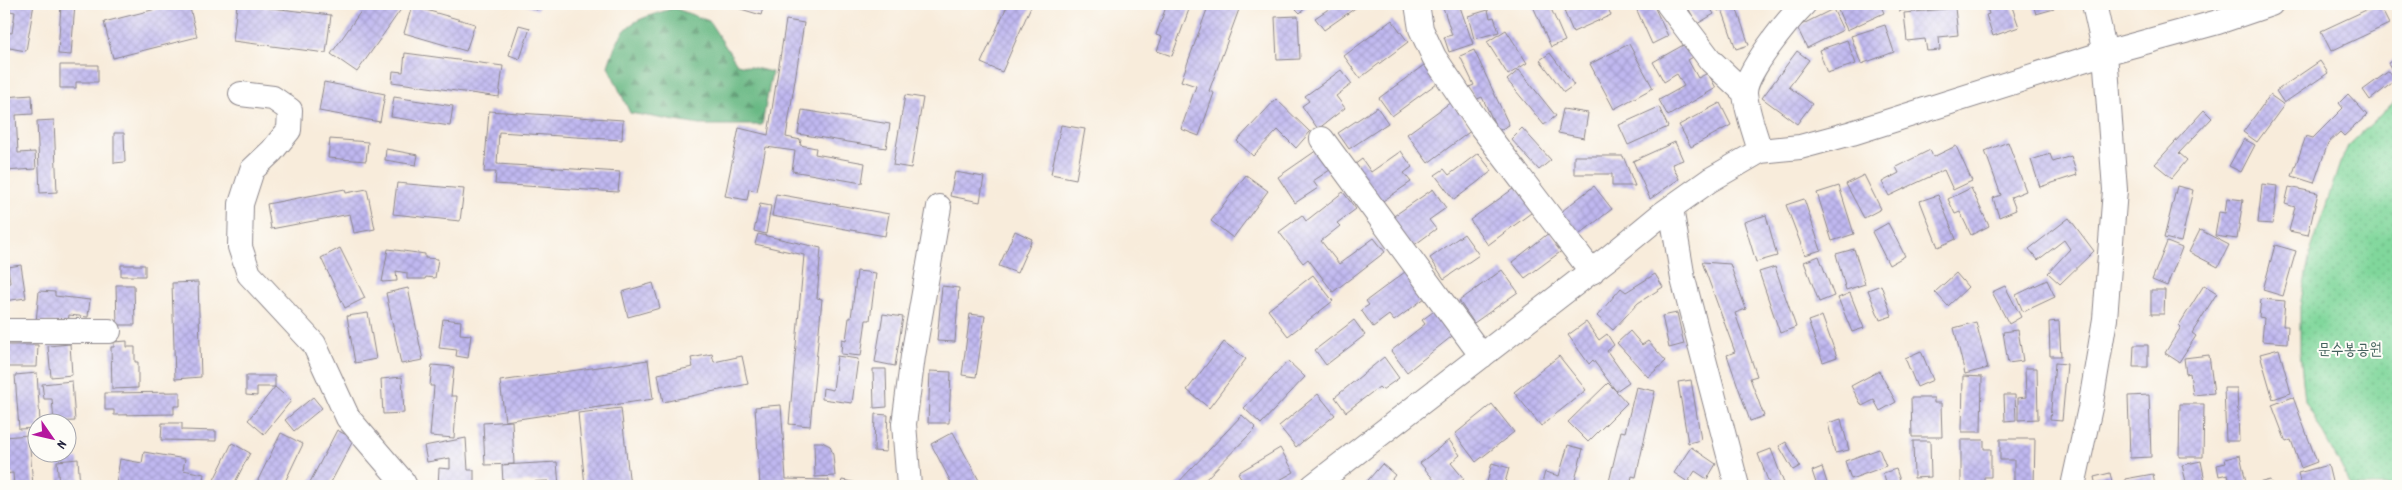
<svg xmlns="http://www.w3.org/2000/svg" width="2402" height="490" font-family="Dekko,'Poor Story',sans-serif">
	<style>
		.forest { fill: url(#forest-firs); stroke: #456d5f }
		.park { fill: url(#park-dots); stroke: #517c6b }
		.building { fill: url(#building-cross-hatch) }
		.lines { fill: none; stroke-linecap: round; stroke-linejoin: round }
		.minor-casing { stroke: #8d878b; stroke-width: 26 }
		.minor { stroke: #fff; stroke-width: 24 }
		.labels { text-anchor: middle; stroke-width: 4; stroke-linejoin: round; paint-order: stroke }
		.park-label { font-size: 16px; fill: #43615d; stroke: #fdfcf7 }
	</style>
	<defs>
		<pattern id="forest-firs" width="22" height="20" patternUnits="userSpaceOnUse" patternTransform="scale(1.25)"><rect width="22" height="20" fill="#68b883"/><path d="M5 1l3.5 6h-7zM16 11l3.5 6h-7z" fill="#55956c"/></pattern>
		<pattern id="park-dots" width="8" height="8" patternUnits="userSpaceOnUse" patternTransform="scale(1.25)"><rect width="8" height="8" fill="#80d79b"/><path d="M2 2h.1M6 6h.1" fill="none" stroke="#6eb886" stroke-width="1.8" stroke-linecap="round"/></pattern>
		<pattern id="building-cross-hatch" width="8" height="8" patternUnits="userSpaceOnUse" patternTransform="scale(1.25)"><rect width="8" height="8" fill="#c0b8f0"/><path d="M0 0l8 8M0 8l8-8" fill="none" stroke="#a59ecf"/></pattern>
	</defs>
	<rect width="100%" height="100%" fill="#fdfcf7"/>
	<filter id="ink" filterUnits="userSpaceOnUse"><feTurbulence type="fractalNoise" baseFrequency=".02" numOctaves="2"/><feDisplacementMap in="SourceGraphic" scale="10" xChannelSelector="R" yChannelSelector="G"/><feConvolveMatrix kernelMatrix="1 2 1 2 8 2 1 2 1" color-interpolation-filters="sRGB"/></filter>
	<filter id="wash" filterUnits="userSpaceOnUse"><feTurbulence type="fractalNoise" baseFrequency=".0096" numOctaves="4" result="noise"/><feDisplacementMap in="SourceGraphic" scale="20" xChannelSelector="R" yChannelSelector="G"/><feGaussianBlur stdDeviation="1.12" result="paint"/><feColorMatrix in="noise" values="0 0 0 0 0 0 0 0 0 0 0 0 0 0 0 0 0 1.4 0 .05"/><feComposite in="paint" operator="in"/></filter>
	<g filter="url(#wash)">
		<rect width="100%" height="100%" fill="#f8ecdb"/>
		<!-- forest -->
		<path class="forest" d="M674,8L709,21L737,64L772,72L762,125H699L630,113L608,66C623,21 630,22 674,8Z"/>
		<!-- park -->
		<path class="park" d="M2398,98V486H2350L2347,477L2305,401L2300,352V306L2310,253L2340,163L2348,146Z"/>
		<g id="blocks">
			<!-- building -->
			<path class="building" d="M4,4H34L26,51L4,47V32L12,33L15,12L4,10Z
				M61,4H75L71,55L58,54Z
				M176,4H189L197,37L113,58L104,22Z
				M237,4L331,15L326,53L233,41Z
				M366,4L404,5L357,72L331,54Z
				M526,4H540L537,10L525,5Z
				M724,4H764L761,15Z
				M1008,4H1032L1002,72L981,63Z
				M1167,4H1191L1172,56L1157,51L1162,37L1156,35Z
				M1209,4H1241L1209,91L1214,93L1199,136L1181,129L1196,86L1181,81Z
				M1291,4H1310L1300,13Z
				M1336,4H1361L1324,30L1315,18Z
				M1442,4H1459L1473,44L1449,52L1444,37L1452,35Z
				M1532,4H1549L1565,41L1551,47Z
				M1582,4H1606L1611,15L1573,32L1564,11Z
				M1641,4H1653L1668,36L1652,44L1635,6Z
				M1686,4H1708L1714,14L1697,24Z
				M1715,4H1735L1749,45L1736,49L1722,9L1718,11Z
				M1845,4H1880L1884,13L1847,30L1837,8Z
				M1898,4H1933V5L1899,11Z
				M1986,4H2011L2019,27L1993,36L1986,15L1989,14Z
				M2033,4H2053L2054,9L2036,14Z
				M2379,4L2389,24L2331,51L2321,31Z
				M412,6L475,24L466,51L404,33Z
				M1955,8L1958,35L1939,37L1940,50L1927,51L1925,39L1907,41L1904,13Z
				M1833,9L1843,30L1807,48L1797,27Z
				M1488,10L1490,18L1494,17L1499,32L1474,39L1468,16Z
				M1298,16L1300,59L1277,60L1275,17Z
				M786,20L804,23L786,137L801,140L800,145L816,148L815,154L865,163L862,183L792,171L795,151L766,147L757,191L749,189L747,200L725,196L739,128L768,135Z
				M1392,20L1408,42L1360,78L1344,56Z
				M519,25L530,28L520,59L509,55Z
				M1885,25L1894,52L1861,64L1851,36Z
				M1506,30L1527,63L1508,75L1487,42Z
				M1847,40L1856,64L1827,73L1819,50Z
				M1687,43L1695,56L1688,60L1698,78L1708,73L1716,88L1668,116L1659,100L1684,86L1677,74L1664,82L1653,62Z
				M1629,44L1653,88L1614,109L1590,64Z
				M1474,50L1509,125L1498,131L1482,97L1475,100L1469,87L1474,85L1460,56Z
				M1797,51L1809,60L1789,87L1812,104L1797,124L1762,98Z
				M405,53L503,66L499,97L392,82L393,71L403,72Z
				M1550,53L1574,85L1564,92L1540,60Z
				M2398,57V80L2388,63Z
				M2320,61L2328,73L2284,103L2276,91Z
				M60,65H98V82H76V88H60Z
				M1424,65L1437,83L1392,116L1379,98Z
				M1341,70L1352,84L1336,96L1345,108L1318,129L1302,106L1309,101L1305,96Z
				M1519,70L1556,116L1544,125L1507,80Z
				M2389,71L2396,80L2370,100L2363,90Z
				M324,82L385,94L380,122L319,111Z
				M2348,94L2367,115L2344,136L2340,132L2328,143L2314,183L2292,176L2306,136L2313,138L2343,108L2339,103Z
				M32,95L33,114L16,115L18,153L35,152L36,169L4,171V97Z
				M905,95L923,98L911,168L893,165Z
				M2270,95L2284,105L2257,142L2243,132Z
				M394,97L453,106L450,126L391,117Z
				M1276,99L1310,132L1296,148L1278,130L1253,156L1237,141Z
				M1451,102L1472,130L1428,163L1407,134Z
				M1720,103L1731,125L1691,147L1679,125Z
				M1377,107L1388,123L1349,149L1338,133Z
				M1659,107L1668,127L1628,145L1619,125Z
				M1563,109L1588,113L1584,138L1558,133Z
				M802,110L890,124L886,148L798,134Z
				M2204,110L2212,118L2179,153L2187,160L2172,178L2155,164Z
				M489,111L623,120L622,140L499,132L497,164L620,172L618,192L495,184L496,172H484Z
				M54,120L57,192L40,193L37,121Z
				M1061,125L1085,129L1076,179L1051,174Z
				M1522,128L1551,160L1539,170L1511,139Z
				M114,133H124L125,162L114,163Z
				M330,139L368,142L366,161L328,158Z
				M2244,139L2255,145L2241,172L2229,166Z
				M1675,142L1683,160L1672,164L1679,179L1650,199L1633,161Z
				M2008,142L2026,191L2011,197L2016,210L1999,217L1993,198L2001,195L1985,151Z
				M1956,146L1972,181L1953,190L1944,170L1889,196L1882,182L1899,173L1896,167L1930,150L1933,157Z
				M1320,148L1333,168L1313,181L1318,188L1295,203L1278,177Z
				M386,149L418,155L416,165L385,160Z
				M1401,151L1412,167L1404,173L1411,182L1377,205L1350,168L1362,159L1371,172Z
				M1478,153L1492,171L1454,200L1435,175L1444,169L1449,175Z
				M2050,154L2053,162L2071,156L2077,175L2040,187L2031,160Z
				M1574,156H1623L1635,186H1612V174H1574Z
				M955,172L984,177L980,202L950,196Z
				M1246,175L1268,191L1233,238L1211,221Z
				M1864,175L1881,209L1864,218L1846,184Z
				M397,183L464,189L460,221L393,214Z
				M2262,184L2277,186L2273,224L2258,223Z
				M1517,186L1535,210L1488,245L1470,220Z
				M1594,186L1612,209L1575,238L1557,215Z
				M1839,186L1854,234L1832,241L1817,193Z
				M2177,186L2193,190L2181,242L2164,238Z
				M2289,187L2318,193L2308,235L2289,231L2295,207L2285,204Z
				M1971,188L1989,226L1971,235L1960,212L1955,214L1948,199Z
				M345,189L346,193L367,189L375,229L354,233L350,214L271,229L267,204Z
				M1433,189L1446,208L1429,220L1436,229L1409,249L1388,220Z
				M1343,192L1356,209L1337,223L1340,226L1321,241L1339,264L1374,238L1385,252L1333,292L1308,259L1303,263L1279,232L1302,215L1306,221Z
				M776,194L889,214L885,236L772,216Z
				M1938,195L1956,239L1938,247L1920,201Z
				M2227,198L2243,200L2237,239L2215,236L2219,212L2225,213Z
				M1804,199L1821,250L1805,255L1786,205Z
				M760,204L771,206L766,234L754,231Z
				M1766,215L1777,256L1756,262L1744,222Z
				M2069,218L2094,251L2060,284L2048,273L2070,249L2064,240L2038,260L2029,249Z
				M1888,223L1905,256L1889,265L1872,232Z
				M2200,230L2229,245L2218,267L2189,252Z
				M1015,231L1032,239L1017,273L999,266Z
				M1550,232L1563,250L1525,278L1512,262Z
				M758,234L821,248L817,298L822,299L810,426L789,424L804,255L755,244Z
				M1464,234L1479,255L1444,279L1430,258Z
				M2167,242L2182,248L2167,286L2152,280Z
				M2275,245L2296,251L2283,296L2263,290Z
				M340,248L365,298L345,308L321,258Z
				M388,249L425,254V258L438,259L435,278L426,277L425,279H407V273L396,271L397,281L382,282Z
				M1854,249L1865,284L1846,290L1836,254Z
				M1819,256L1834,296L1819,302L1804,262Z
				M1702,262L1730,264L1746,309L1735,313L1757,376L1750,378L1764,416L1750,421L1727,355L1735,352Z
				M21,265L26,298L4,301V284L10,283L8,267Z
				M121,265H145V276H121Z
				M1775,267L1796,327L1780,333L1759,272Z
				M1409,269L1429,295L1394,321L1389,315L1373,327L1361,310L1369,305L1366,301Z
				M1502,270L1518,292L1474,323L1459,301Z
				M857,271L876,273L870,320H866L861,356L841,354L842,339L846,340L849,318H851Z
				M1956,273L1968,287L1948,306L1935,292Z
				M1655,274L1663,287L1638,303L1613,330L1597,316L1621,288L1626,292Z
				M1313,275L1333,301L1288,336L1268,310Z
				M2047,280L2055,297L2023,312L2016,295Z
				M198,282L201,377L175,379L172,283Z
				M653,283L660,308L628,317L622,292Z
				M116,285H134L135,325H117Z
				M1881,285L1892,316L1880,320L1868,290Z
				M2204,285L2217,293L2192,333L2196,336L2179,362L2165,353L2181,327L2179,325Z
				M942,286L959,288L955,342L937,341Z
				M2005,286L2021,317L2009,324L1992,292Z
				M408,288L423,360L401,364L386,293Z
				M2151,290H2165L2164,314H2151Z
				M39,291L55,292V296L90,300L88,317L69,315L68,323L36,322Z
				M1850,293L1864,328L1852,332L1838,298Z
				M2261,299L2285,301L2283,326H2288L2287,343L2262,341L2264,318L2259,317Z
				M1437,309L1456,333L1407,372L1391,351L1425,324L1422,320Z
				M368,313L376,359L355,363L347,316Z
				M1677,313L1684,344L1669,348L1662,316Z
				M883,314L903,317L895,366L875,362Z
				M970,314L985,316L976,377L962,375Z
				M1822,316L1837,357L1823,362L1808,321Z
				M443,319L461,321L460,334L471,335L468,358L456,356L457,350L439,348Z
				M1354,320L1365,335L1326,365L1315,350Z
				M2059,321L2061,356H2050L2049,322Z
				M1586,322L1599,340L1607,334L1614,345L1607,351L1629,382L1616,391L1627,403L1588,442L1568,422L1608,383L1616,391L1593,360L1589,364L1568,335Z
				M1976,322L1988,368L1965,374L1954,328Z
				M2018,330L2023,361L2008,363L2003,332Z
				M1630,331L1642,345L1648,341L1666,361L1648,377L1617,343Z
				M127,341V347H135V362H138V388L112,389L111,347H114V342Z
				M1224,342L1246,359L1209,408L1187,390Z
				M70,344L72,375L51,377L48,346Z
				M4,345H38L37,367H4Z
				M2134,345H2148V367H2133Z
				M2279,349L2291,393L2273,399L2260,354Z
				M1921,351L1933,380L1917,387L1905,358Z
				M712,354L714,362L742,356L748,384L663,402L658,374L693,367L691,358Z
				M2209,355L2214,393L2193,395L2190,373L2186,374L2184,358Z
				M837,356L858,359L852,403L822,399L823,388L833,390Z
				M1559,356L1586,390L1541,426L1514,392Z
				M1384,357L1399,378L1382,390L1379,387L1346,412L1335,397Z
				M648,360L653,399L505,421L500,381Z
				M1288,361L1305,377L1261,424L1244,408Z
				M2055,363L2067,364L2062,421L2050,420Z
				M432,365L454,367L451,396H457L454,438L430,436L434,386H430Z
				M2025,368H2037L2038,419L2018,420V398L2026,397Z
				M873,369H886L887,407L874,408Z
				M930,371L951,372L949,423H928Z
				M1879,371L1896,402L1880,411L1874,400L1862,406L1851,386Z
				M37,373L40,422H38V428L19,429L15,375Z
				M246,376H275V387H257V396L246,395Z
				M1963,376L1982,377L1981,432H1962Z
				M402,377L404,413L383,414L381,379Z
				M1691,380L1701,440L1688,443L1678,382Z
				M72,381L75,421L54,422L52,399H44L42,384Z
				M275,387L291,401L264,434L248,420Z
				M1636,387L1655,391L1636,477L1632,476L1630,486H1608L1621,431L1625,432Z
				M2224,388H2237L2239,441H2226Z
				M180,392V406H174V414L114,415V410H105V393Z
				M1318,394L1335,415L1296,447L1279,426Z
				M2004,395H2015L2016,420L2005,421Z
				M2149,395L2151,457L2130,458L2128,396Z
				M313,397L322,408L294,431L285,420Z
				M2293,397L2317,462L2301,468L2291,440L2286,442L2272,405Z
				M1911,398H1934V403H1941L1942,437H1912Z
				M1492,404L1514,432L1476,462L1455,434Z
				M2180,404H2204L2203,457H2179Z
				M781,405L786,479L829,480V486H760L755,407Z
				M621,408L630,486H585L578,413Z
				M875,414L888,415L886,452L874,451Z
				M1242,415L1256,428L1199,486H1175Z
				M1841,419L1849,450L1835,453L1828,423Z
				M512,421L514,464L485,465L483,423Z
				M162,423H182V430L216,431V441L161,440Z
				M337,430L354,439L329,486H308Z
				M953,432L982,486H953L931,444Z
				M281,433L303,444L283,486H255Z
				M29,435L33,486H14L13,473L4,474V437Z
				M466,438L468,470H474V486H438L439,468L450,469V458L427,462L424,446Z
				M2000,439H2035L2034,486H2014V460H2000Z
				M1449,440L1460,455L1451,463L1464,479L1455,486H1439L1420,463Z
				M1961,440H1984V449H1991V477H1984V486H1961Z
				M1913,441H1930L1931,477L1914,478Z
				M814,442H822L830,446L833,455L835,476L815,477Z
				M1786,442L1800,466L1793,470L1779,446Z
				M232,443L250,453L233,486H211Z
				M1568,445L1583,449L1575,480L1580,482L1578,486H1541L1545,472L1559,476Z
				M1691,447L1716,464L1707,479L1695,471L1688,482L1674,473Z
				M1280,448L1294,472L1269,486H1246L1238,473Z
				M1771,449L1785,486H1770L1758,454Z
				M1879,449L1886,466L1851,479L1845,461Z
				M144,452L185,459L183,470L204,474L202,486L116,485L120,459L142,463Z
				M2240,455L2247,486H2231L2228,474L2219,476L2217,465L2226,463L2225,459Z
				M78,459L80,486H59L57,461Z
				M2201,461L2206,486H2187L2182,465Z
				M557,462L559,486H548V481L503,483L502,465Z
				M1492,463L1509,468L1504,486H1486Z
				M1382,464L1395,475L1389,483L1393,486H1363Z
				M2328,465L2333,486H2301L2298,473Z
				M1822,467L1828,486H1817L1812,471Z
				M1896,469L1902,486H1887L1883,473Z
				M2110,473L2113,486H2096L2094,477Z
				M2153,474L2155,486H2126L2125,479Z
				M842,480L868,485V486H840Z
				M2270,480L2272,486H2255L2254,484Z"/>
		</g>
	</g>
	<g filter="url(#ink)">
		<use href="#blocks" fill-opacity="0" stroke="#8d878b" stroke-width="1"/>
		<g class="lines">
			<defs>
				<path id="minor" d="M1417,4L1421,29L1434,57L1480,125L1592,272
					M1668,4L1711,61L1745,93
					M241,94L273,98L290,110L289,130L272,151L252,170L241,204L240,247L249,274L314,344L348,418L403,482L405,486
					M1322,139L1482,356
					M1760,151C1755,133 1747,113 1745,94C1744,73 1789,19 1804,4
					M1671,208L1683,279L1737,486
					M4,331H109
					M909,486L904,424L913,356L939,207
					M1313,486L1611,256L1662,214L1710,180L1760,151L1800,147L1852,133L2105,53L2218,22L2271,4
					M2073,486L2090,408L2105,319L2115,190L2105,53L2094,4"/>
			</defs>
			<!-- minor casing -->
			<use href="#minor" class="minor-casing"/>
			<!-- minor -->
			<use href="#minor" class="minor"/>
		</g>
	</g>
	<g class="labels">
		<!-- park labels -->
		<g class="park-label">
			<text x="2350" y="354">문수봉공원</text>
		</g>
	</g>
	<!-- margin -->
	<rect width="2402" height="490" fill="none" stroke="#fdfcf7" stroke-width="20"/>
	<!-- north arrow -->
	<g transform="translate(52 438) rotate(124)"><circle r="24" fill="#fdfcf7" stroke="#a5a5ac"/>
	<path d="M0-4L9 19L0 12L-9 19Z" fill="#b5179e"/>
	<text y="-8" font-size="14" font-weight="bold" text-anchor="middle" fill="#22223b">N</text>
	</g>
</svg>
